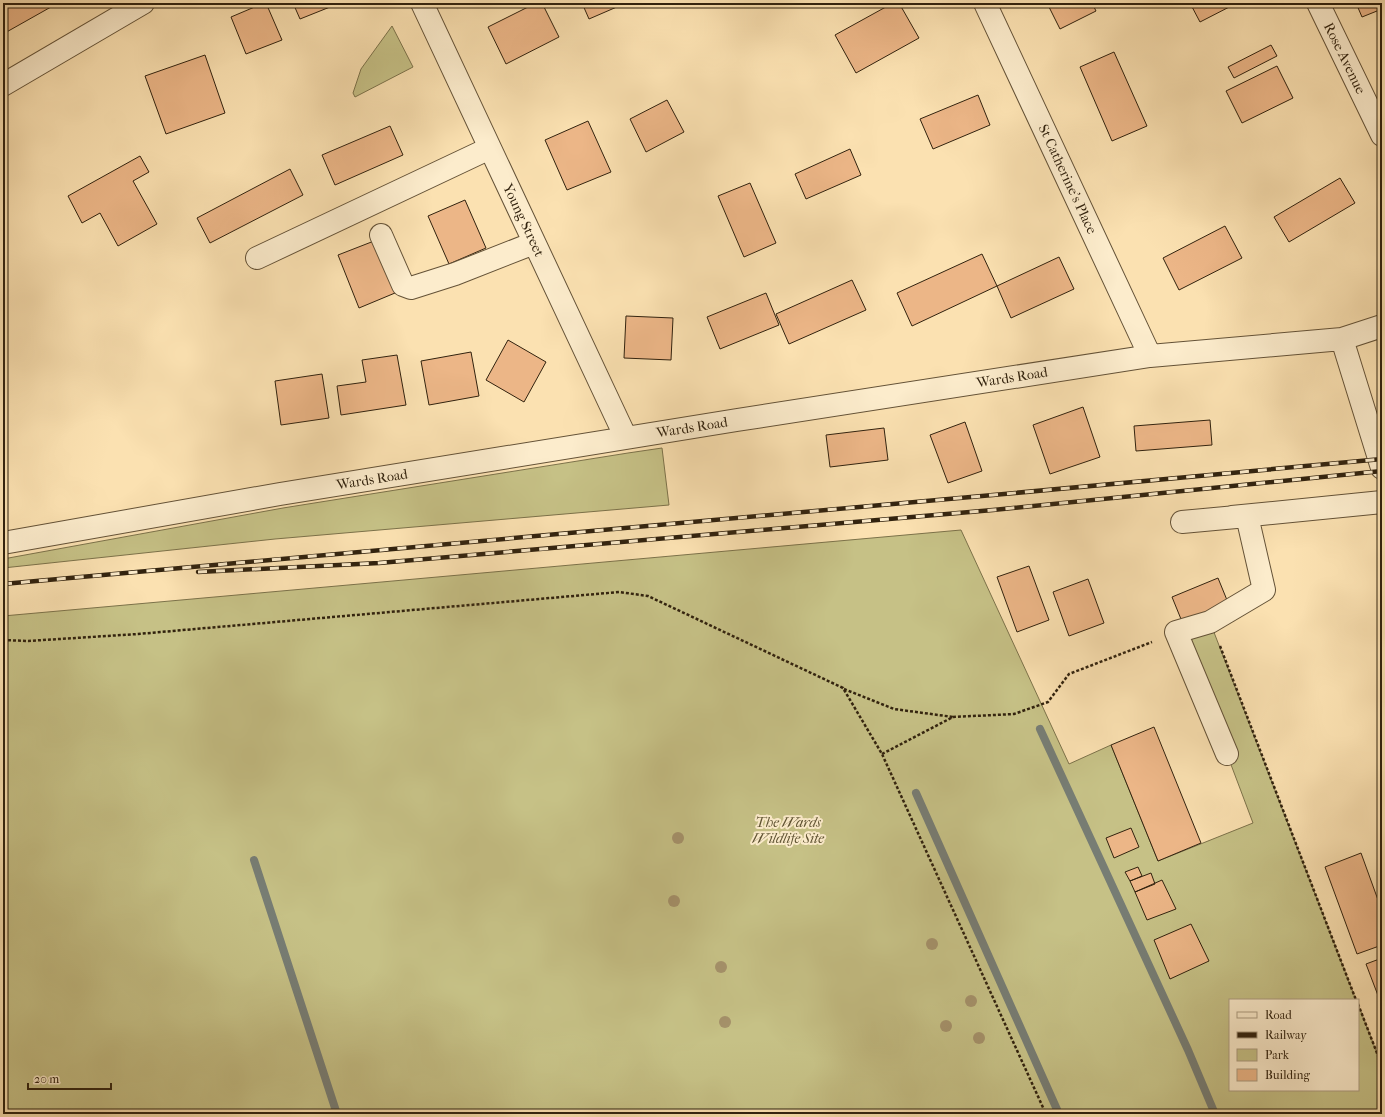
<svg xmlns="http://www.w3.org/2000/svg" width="1385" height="1117" font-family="'IM FELL French Canon',serif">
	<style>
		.green { fill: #c6c186; stroke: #7c724a }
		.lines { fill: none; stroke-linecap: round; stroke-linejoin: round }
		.stream { stroke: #777d74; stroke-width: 8 }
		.building { fill: #ecb687; stroke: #31220e }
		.minor-casing { stroke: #645237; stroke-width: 24 }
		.path { stroke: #31220e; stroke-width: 2.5; stroke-dasharray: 3 2; stroke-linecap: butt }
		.minor { stroke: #fceccc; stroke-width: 22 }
		.rail-casing { stroke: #31220e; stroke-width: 4.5 }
		.rail { stroke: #fceccc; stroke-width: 3; stroke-dasharray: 9; stroke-linecap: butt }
		.tree { fill: #a5926b }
		.labels { text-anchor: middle; stroke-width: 4; stroke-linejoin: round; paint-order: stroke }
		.street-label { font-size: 14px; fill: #31220e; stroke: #fceccc }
		.park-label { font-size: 14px; font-style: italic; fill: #5e5232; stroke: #fceccc }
	</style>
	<rect width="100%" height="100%" fill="#fbe1b1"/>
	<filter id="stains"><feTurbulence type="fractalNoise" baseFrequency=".005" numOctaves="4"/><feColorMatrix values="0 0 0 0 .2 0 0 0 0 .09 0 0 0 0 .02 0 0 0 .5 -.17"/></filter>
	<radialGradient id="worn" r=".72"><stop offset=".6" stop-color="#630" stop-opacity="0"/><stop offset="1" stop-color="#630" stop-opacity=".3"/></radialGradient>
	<!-- green -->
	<path class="green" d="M392,26L413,67L355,97L353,93L361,69Z
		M662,448L669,505L275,539L3,568V559L283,508L628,453Z
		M961,530L1069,764L1111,745L1158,861L1253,823L1227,754L1176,632L1210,622L1356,1000H1230V1090H1358V1004L1382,1066V1114H3V616Z"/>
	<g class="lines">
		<!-- stream -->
		<path class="stream" d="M1040,729L1188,1050L1215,1114
			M916,793L1059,1114
			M254,860L337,1114"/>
	</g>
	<!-- building -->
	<path class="building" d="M3,3H58L3,34Z
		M264,3H266L282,40L246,54L231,17Z
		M293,3H340L300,19Z
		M536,3H542L559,37L506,64L488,27Z
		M582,3H626L589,19Z
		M893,3H899L919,38L856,73L835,35Z
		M1047,3H1092L1096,11L1060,29Z
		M1190,3H1237L1200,22Z
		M1356,3H1382V9L1362,17Z
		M1271,45L1277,56L1234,78L1228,67Z
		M1114,52L1147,126L1112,141L1080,67Z
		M205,55L225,113L166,134L145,76Z
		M1277,66L1293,98L1242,123L1226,91Z
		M978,95L990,125L933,149L920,119Z
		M667,100L684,132L646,152L630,119Z
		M588,121L611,172L567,190L545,140Z
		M390,126L403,155L335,185L322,155Z
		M850,149L861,175L806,199L795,174Z
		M140,156L149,172L133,181L157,224L118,246L100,213L82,223L68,196Z
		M290,169L303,195L210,243L197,218Z
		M1340,178L1355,203L1289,242L1274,217Z
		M750,183L776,243L744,257L718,196Z
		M465,200L486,248L449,264L428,216Z
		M1225,226L1242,258L1179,290L1163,258Z
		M374,241L395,293L359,308L338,255Z
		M982,254L997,286L912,326L897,293Z
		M1059,257L1074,289L1011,318L997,286Z
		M852,280L866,310L789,344L776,314Z
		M766,293L779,325L720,349L707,317Z
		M626,316L673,318L671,360L624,358Z
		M508,340L546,362L524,402L486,380Z
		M471,352L479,396L429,405L421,361Z
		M397,355L406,405L341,415L337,386L366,382L362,360Z
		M322,374L329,418L281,425L275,381Z
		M1083,407L1100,457L1050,474L1033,425Z
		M1210,420L1212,445L1136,451L1134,426Z
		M965,422L982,471L948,483L930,435Z
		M884,428L888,460L830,467L826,435Z
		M1029,566L1049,620L1017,632L997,577Z
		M1218,578L1229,605L1183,624L1172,597Z
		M1088,579L1104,623L1069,636L1053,592Z
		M1154,727L1201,843L1158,861L1111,745Z
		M1131,828L1139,847L1114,858L1106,838Z
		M1361,853L1382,911V945L1357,954L1325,867Z
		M1138,867L1142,876L1130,881L1125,872Z
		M1151,873L1155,884L1135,892L1130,881Z
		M1162,880L1176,909L1147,920L1135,892Z
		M1191,924L1209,961L1170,979L1154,940Z
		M1382,958V1006L1366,964Z"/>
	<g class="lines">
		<defs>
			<path id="minor" d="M422,3L626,438
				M985,3L1150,356
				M1318,3L1382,135
				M3,85L143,3
				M381,235L403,285L411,288L455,274L534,243
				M257,258L490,148
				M1342,339L1382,468
				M1232,517L1382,502
				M1182,522L1247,516L1264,590L1210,622L1176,632L1227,754
				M3,543L280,494L737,420L1150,356L1342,339L1382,326"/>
		</defs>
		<!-- minor casing -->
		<use href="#minor" class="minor-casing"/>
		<!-- path -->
		<path class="path" d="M3,640L28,641L138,634L619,592L648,596L843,688L882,754L1046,1114
			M1220,646L1356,1000
			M844,689L894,709L953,717
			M882,754L953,717L1014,714L1048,702L1069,674L1152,642
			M1358,1004L1382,1066"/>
		<!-- minor -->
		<use href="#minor" class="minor"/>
		<defs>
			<path id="rail" d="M198,572L379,563L993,510L1382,471
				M3,584L993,495L1382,459"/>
		</defs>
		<!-- rail casing -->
		<use href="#rail" class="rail-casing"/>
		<!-- rail -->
		<use href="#rail" class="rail"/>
	</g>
	<!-- trees -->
	<g class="tree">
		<circle cx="678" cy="838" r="6"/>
		<circle cx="674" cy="901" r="6"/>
		<circle cx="932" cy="944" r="6"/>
		<circle cx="721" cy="967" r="6"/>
		<circle cx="971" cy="1001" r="6"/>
		<circle cx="725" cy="1022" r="6"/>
		<circle cx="946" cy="1026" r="6"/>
		<circle cx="979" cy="1038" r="6"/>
	</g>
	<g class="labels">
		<!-- street labels -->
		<g class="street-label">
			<text transform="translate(1345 58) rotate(64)" y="5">Rose Avenue</text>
			<text transform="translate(1068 179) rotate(65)" y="5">St Catherine's Place</text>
			<text transform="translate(524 220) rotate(65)" y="5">Young Street</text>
			<text transform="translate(1012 377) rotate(-9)" y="5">Wards Road</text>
			<text transform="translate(692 427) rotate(-9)" y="5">Wards Road</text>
			<text transform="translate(372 479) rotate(-9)" y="5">Wards Road</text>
		</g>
		<!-- park labels -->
		<g class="park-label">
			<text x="788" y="827">The Wards<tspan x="788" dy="16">Wildlife Site</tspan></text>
		</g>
	</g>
	<!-- margin -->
	<rect width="1385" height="1117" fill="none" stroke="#fbe1b1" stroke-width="16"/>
	<rect x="4" y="4" width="1377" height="1109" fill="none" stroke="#31220e" stroke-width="2"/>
	<rect x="8" y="8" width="1369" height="1101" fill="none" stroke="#31220e"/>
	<!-- legend -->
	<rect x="1229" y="999" width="130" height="92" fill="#fceccc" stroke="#ab9b80"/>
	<rect x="1237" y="1012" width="20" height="6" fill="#fceccc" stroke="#ab9b80"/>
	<text x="1265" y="1019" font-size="12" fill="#31220e">Road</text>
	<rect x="1237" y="1032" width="20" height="6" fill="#31220e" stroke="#ab9b80"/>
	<text x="1265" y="1039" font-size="12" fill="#31220e">Railway</text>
	<rect x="1237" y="1049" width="20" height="12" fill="#c6c186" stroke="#ab9b80"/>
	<text x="1265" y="1059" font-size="12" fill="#31220e">Park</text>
	<rect x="1237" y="1069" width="20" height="12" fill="#ecb687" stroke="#ab9b80"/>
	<text x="1265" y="1079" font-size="12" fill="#31220e">Building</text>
	<!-- scale -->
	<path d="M28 1083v6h83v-6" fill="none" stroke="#31220e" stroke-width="2"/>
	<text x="34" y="1083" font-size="12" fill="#31220e" stroke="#fceccc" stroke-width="3" paint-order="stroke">20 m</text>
	<rect width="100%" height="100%" filter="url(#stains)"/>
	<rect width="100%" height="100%" fill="url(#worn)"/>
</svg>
